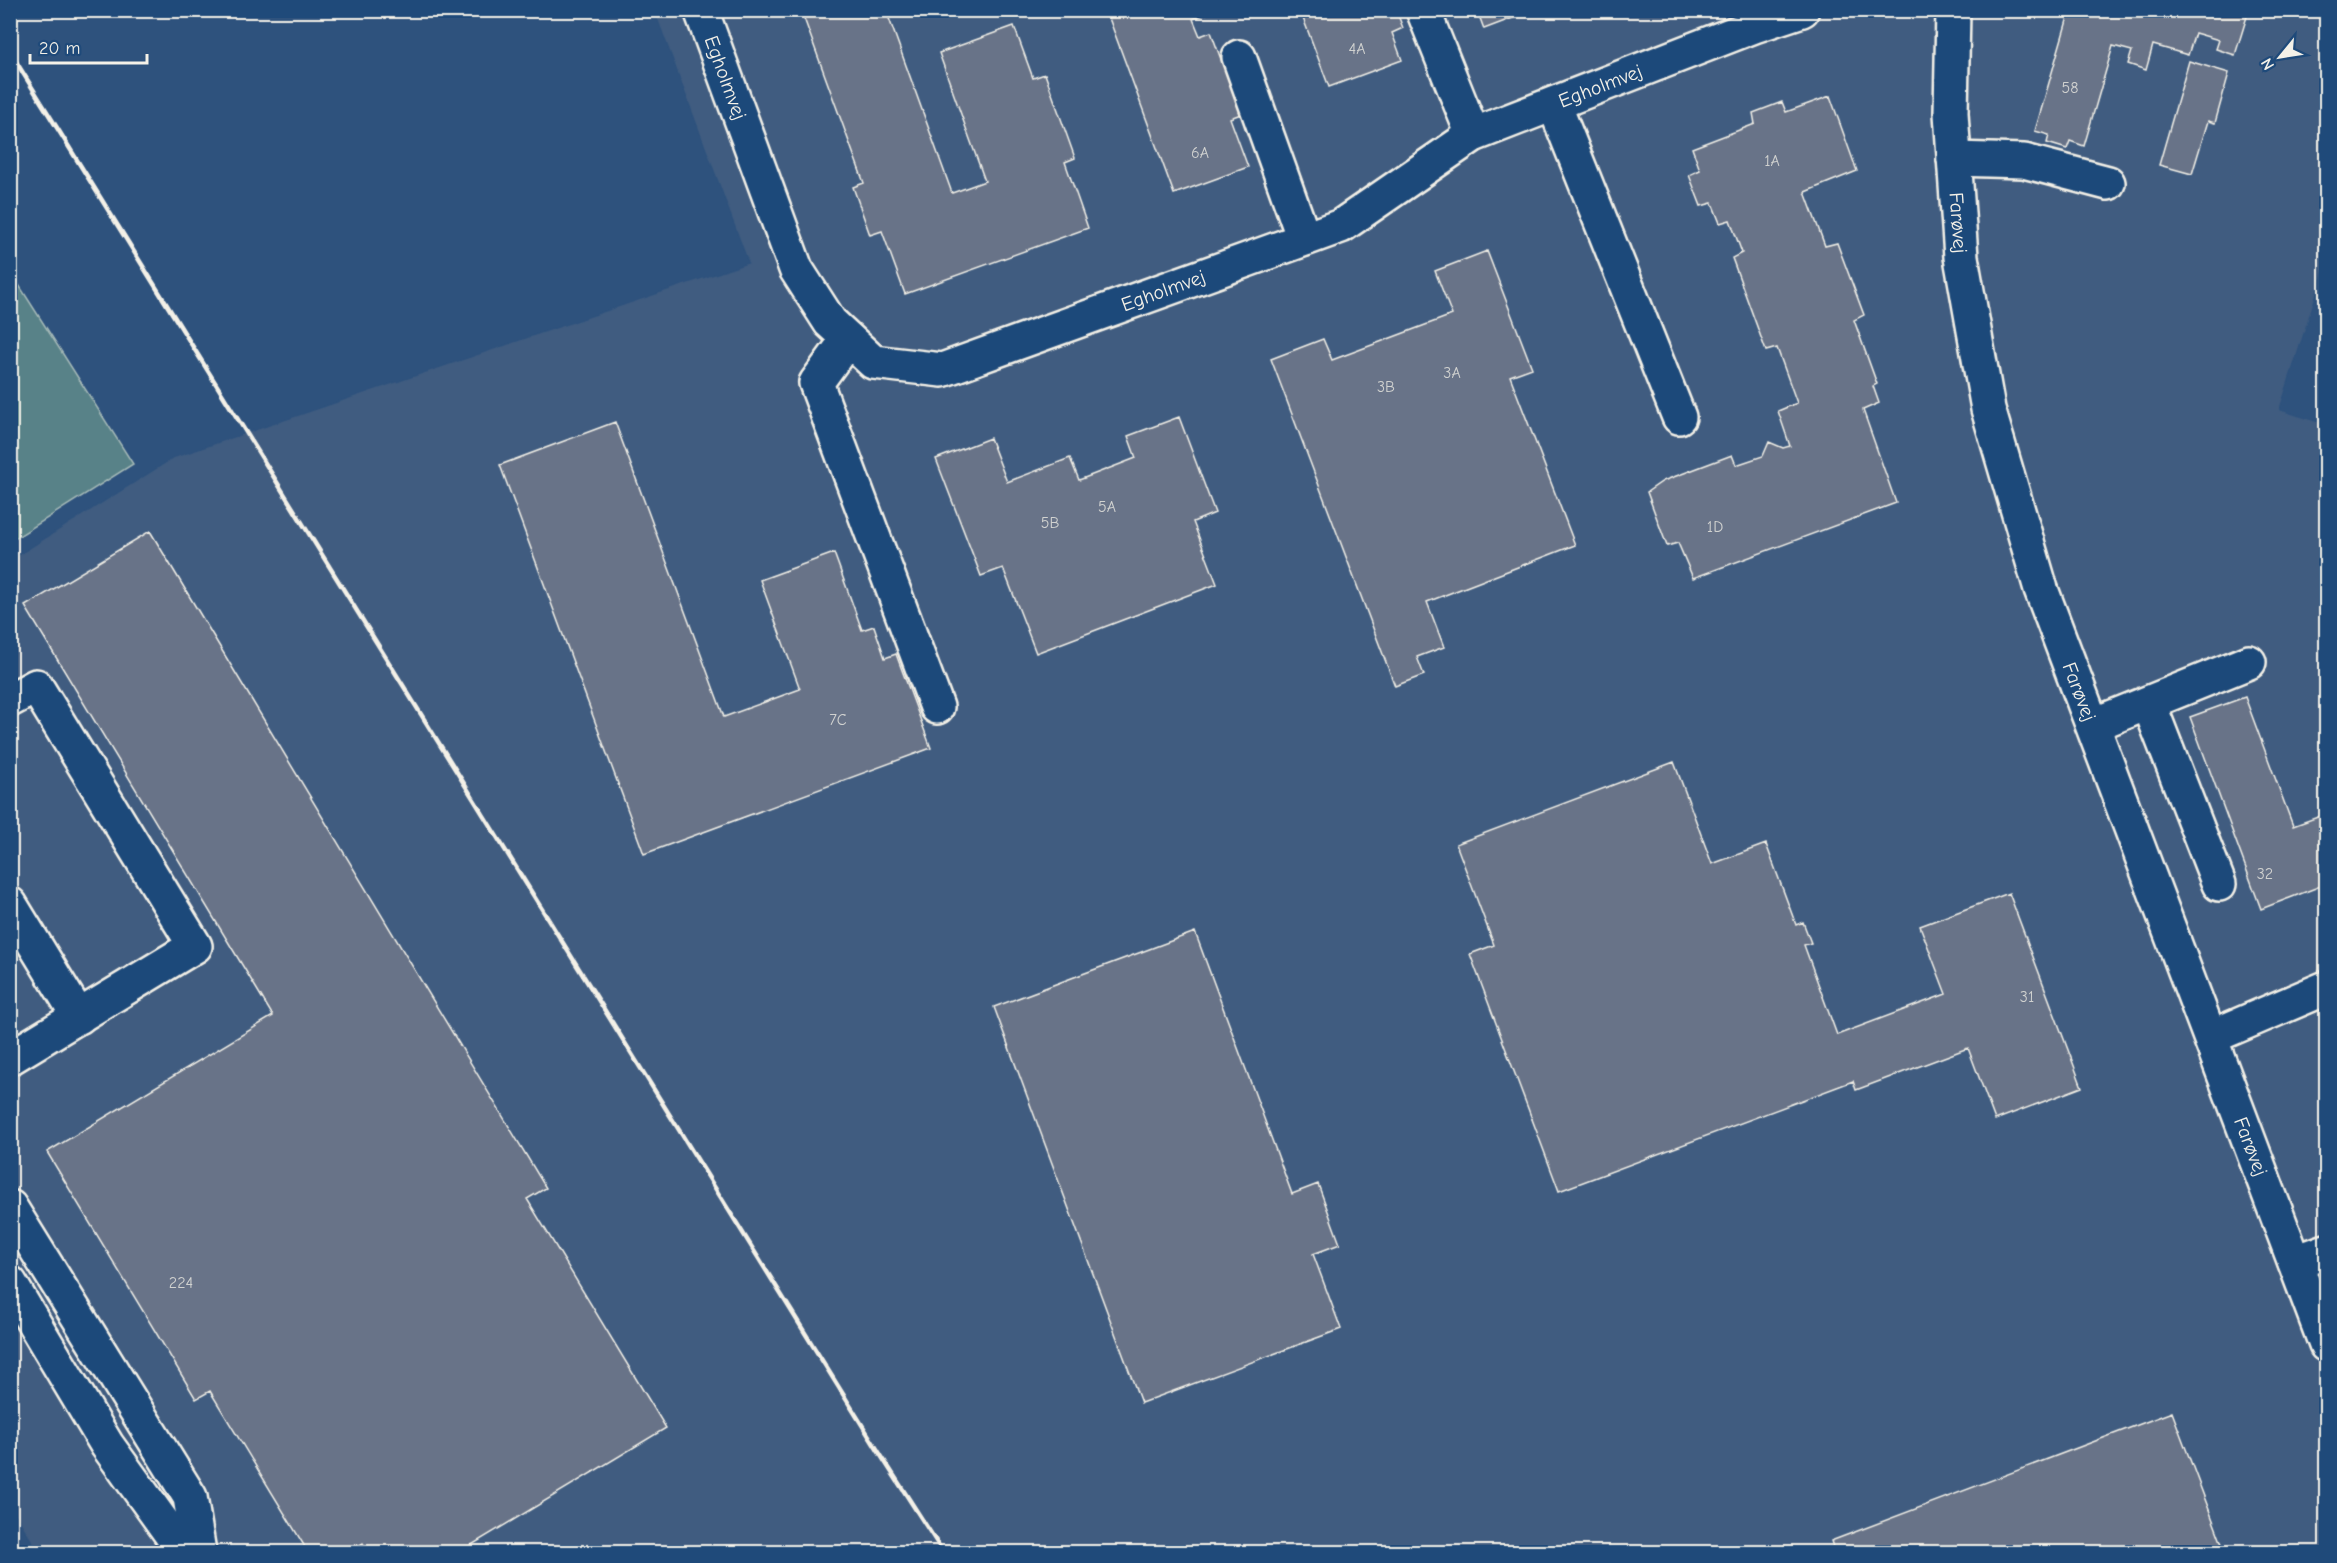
<svg xmlns="http://www.w3.org/2000/svg" width="2337" height="1563" font-family="'Comic Neue',sans-serif">
	<style>
		.built { fill: #3f5c80 }
		.grass { fill: #598288; stroke: #a6bab8; stroke-width: 1.5 }
		.building { fill: #687388; stroke: #f4f1e8; stroke-width: 1.5 }
		.lines { fill: none; stroke-linecap: round; stroke-linejoin: round }
		.minor-casing { stroke: #f4f1e8; stroke-width: 38 }
		.path { stroke: #f4f1e8; stroke-width: 4; stroke-dasharray: 4.5 4.5; stroke-linecap: butt }
		.minor { stroke: #1f4a7a; stroke-width: 33 }
		.rail { stroke: #f4f1e8; stroke-width: 4.5 }
		.labels { text-anchor: middle; stroke-width: 6; stroke-linejoin: round; paint-order: stroke }
		.number-label { font-size: 16px; fill: #d1d2d0 }
		.street-label { font-size: 20px; fill: #f4f1e8; stroke: #1f4a7a }
	</style>
	<rect width="100%" height="100%" fill="#2e527d"/>
	<filter id="ink" filterUnits="userSpaceOnUse"><feTurbulence type="fractalNoise" baseFrequency=".0167" numOctaves="2"/><feDisplacementMap in="SourceGraphic" scale="12" xChannelSelector="R" yChannelSelector="G"/><feConvolveMatrix kernelMatrix="1 2 1 2 8 2 1 2 1" color-interpolation-filters="sRGB"/></filter>
	<g filter="url(#ink)">
		<!-- built -->
		<path class="built" d="M655,11H2326V262L2279,410L2326,425V1552H39L10,1504V561L174,458L749,263Z"/>
		<!-- grass -->
		<path class="grass" d="M10,271L133,464L11,541H10Z"/>
		<!-- building -->
		<path class="building" d="M801,10H886L952,193L985,181L939,53L1014,26L1033,78L1045,74L1075,158L1065,162L1088,228L905,294L882,231L870,235L853,187L864,183Z
			M1106,10H1215L1193,19L1200,36L1211,32L1241,114L1230,118L1248,167L1174,194Z
			M1300,10H1396L1403,28L1392,33L1402,60L1329,87Z
			M1477,10H1534L1484,29Z
			M2070,10H2249L2235,55L2216,49L2219,40L2195,33L2188,55L2153,45L2146,70L2128,64L2132,51L2113,46L2084,146L2070,141L2067,149L2047,143L2049,135L2035,131Z
			M2189,61L2229,73L2215,123L2208,121L2192,174L2159,165Z
			M1830,96L1857,171L1805,192L1825,246L1837,243L1864,315L1854,320L1877,384L1873,386L1879,403L1863,410L1896,503L1693,578L1678,543L1667,546L1647,492L1663,481L1732,455L1736,465L1763,456L1769,442L1783,448L1790,446L1778,411L1797,403L1777,348L1766,351L1732,258L1742,253L1730,220L1720,223L1712,203L1701,206L1689,175L1700,170L1692,148L1755,124L1753,113L1782,102L1786,112Z
			M1487,251L1532,368L1510,376L1575,545L1427,602L1444,647L1417,657L1424,675L1395,686L1271,359L1323,339L1332,360L1452,315L1435,271Z
			M1179,417L1215,513L1193,522L1217,584L1036,653L1003,568L981,576L936,459L990,438L1007,482L1070,458L1079,480L1136,458L1128,436Z
			M615,422L724,717L800,689L760,580L834,553L862,630L874,626L885,658L896,654L931,748L644,854L500,465Z
			M150,531L546,1188L527,1199L666,1428L460,1552H368L363,1543L347,1552H308L210,1391L196,1399L47,1152L273,1016L25,606Z
			M2245,697L2293,826L2326,814V884L2261,909L2190,717Z
			M1674,762L1712,864L1766,844L1796,925L1803,922L1811,943L1804,945L1837,1035L1946,994L1920,926L2009,893L2082,1087L1995,1120L1968,1048L1856,1090L1853,1081L1559,1191L1470,954L1494,945L1456,844Z
			M1195,932L1292,1194L1318,1184L1340,1244L1313,1254L1341,1329L1141,1403L994,1007Z
			M2172,1412L2225,1552H1827L1834,1550L1831,1541Z"/>
		<g class="lines">
			<defs>
				<g id="minor">
					<path id="s1" d="M701,10L796,269L830,322L873,362L942,370L1341,226L1473,135L1754,26L1802,10"/>
					<path d="M1423,10L1473,135"/>
					<path id="s2" d="M1953,10L1951,113L1961,257L1988,409L2041,589L2326,1345"/>
					<path d="M1239,57L1304,239"/>
					<path d="M1554,104L1679,417"/>
					<path d="M1954,159L2024,161L2108,183"/>
					<path d="M848,339L816,383L937,707"/>
					<path d="M10,700L36,686L195,946L10,1058"/>
					<path d="M2149,704L2219,884"/>
					<path d="M2093,725L2249,662"/>
					<path d="M10,904L79,1017"/>
					<path d="M2211,1037L2326,988"/>
					<path d="M10,1207L190,1497L199,1552"/>
					<path d="M2295,1262L2326,1251"/>
					<path d="M10,1283L107,1445L184,1552"/>
				</g>
			</defs>
			<!-- minor casing -->
			<use href="#minor" class="minor-casing"/>
			<!-- path -->
			<path class="path" d="M10,1535L21,1552"/>
			<!-- minor -->
			<use href="#minor" class="minor"/>
			<!-- rail -->
			<path class="rail" d="M10,52L882,1457L943,1552"/>
		</g>
	</g>
	<g class="labels">
		<!-- number labels -->
		<g class="number-label">
			<text x="1357" y="54">4A</text>
			<text x="2070" y="93">58</text>
			<text x="1200" y="158">6A</text>
			<text x="1772" y="166">1A</text>
			<text x="1452" y="378">3A</text>
			<text x="1386" y="392">3B</text>
			<text x="1107" y="512">5A</text>
			<text x="1050" y="528">5B</text>
			<text x="1715" y="532">1D</text>
			<text x="838" y="725">7C</text>
			<text x="2265" y="879">32</text>
			<text x="2027" y="1002">31</text>
			<text x="181" y="1288">224</text>
		</g>
		<!-- street labels -->
		<g class="street-label">
			<text dy="7" stroke="none"><textPath href="#s1" startOffset="72">Egholmvej</textPath></text>
			<text dy="7" stroke="none"><textPath href="#s1" startOffset="1188">Egholmvej</textPath></text>
			<text dy="7" stroke="none"><textPath href="#s2" startOffset="213">Farøvej</textPath></text>
			<text dy="7" stroke="none"><textPath href="#s1" startOffset="702">Egholmvej</textPath></text>
			<text dy="7" stroke="none"><textPath href="#s2" startOffset="699">Farøvej</textPath></text>
			<text dy="7" stroke="none"><textPath href="#s2" startOffset="1185">Farøvej</textPath></text>
		</g>
	</g>
	<!-- margin -->
	<rect width="2337" height="1563" fill="none" stroke="#1f4a7a" stroke-width="36"/>
	<rect x="18" y="18" width="2301" height="1527" fill="none" stroke="#f4f1e8" stroke-width="2" filter="url(#ink)"/>
	<!-- north arrow -->
	<g transform="translate(2280 57) rotate(240)" stroke="#1f4a7a" stroke-width="4.5" paint-order="stroke">
	<path d="M0-4.5L10 22L0 15L-10 22Z" fill="#f4f1e8"/>
	<text y="-9" font-size="16" font-weight="bold" text-anchor="middle" fill="#f4f1e8">N</text>
	</g>
	<!-- scale -->
	<path d="M30 54v9h117v-9" fill="none" stroke="#f4f1e8" stroke-width="3"/>
	<text x="39" y="54" font-size="18" fill="#f4f1e8" stroke="#1f4a7a" stroke-width="4.5" paint-order="stroke">20 m</text>
</svg>
